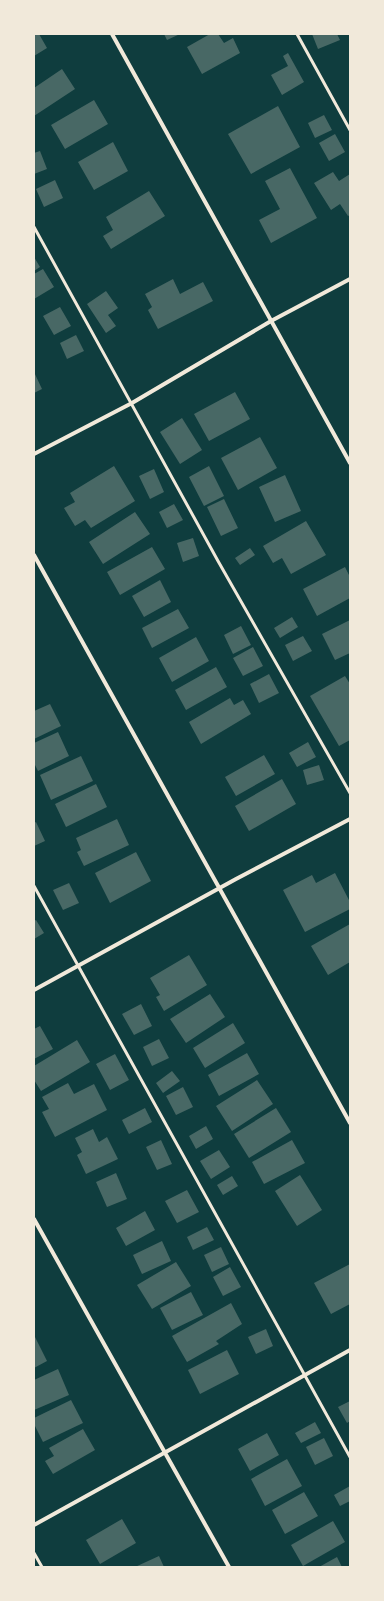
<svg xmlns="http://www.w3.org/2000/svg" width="384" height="1601" font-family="Ubuntu,sans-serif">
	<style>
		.building { fill: #486865 }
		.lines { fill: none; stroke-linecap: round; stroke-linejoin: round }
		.service { stroke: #f1e9da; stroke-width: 3 }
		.minor { stroke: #f1e9da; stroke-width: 4 }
	</style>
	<rect width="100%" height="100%" fill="#0f3d3e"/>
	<!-- building -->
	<path class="building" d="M34,34H39L47,48L34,56Z
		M164,34H180L167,40Z
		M210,34H218L224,43L233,38L240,53L202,74L187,47Z
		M312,34H337L340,40L318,49Z
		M288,53L304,82L282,95L271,75L288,66L283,56Z
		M62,69L75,89L34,116V88Z
		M94,100L108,124L65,149L51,125Z
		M278,106L300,147L251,174L228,134Z
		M324,115L332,130L315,138L308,123Z
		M335,134L345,152L329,161L319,143Z
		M113,142L128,171L94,190L78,162Z
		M40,151L47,169L34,174V153Z
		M290,168L317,218L271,243L259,220L280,209L265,181Z
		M333,172L339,181L350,174V215L348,216L340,204L331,210L314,183Z
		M55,180L63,198L44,207L36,189Z
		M149,191L165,216L111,249L103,236L113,230L106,217Z
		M34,257L40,267L34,271Z
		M43,269L54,287L34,299V274Z
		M173,279L180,294L203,282L213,301L158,329L148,310L152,307L145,294Z
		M106,291L118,308L108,315L116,326L106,333L87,304Z
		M60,307L71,326L54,335L43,316Z
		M76,335L84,351L67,359L60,343Z
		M34,372L42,389L34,393Z
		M235,392L250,419L209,441L194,414Z
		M182,418L202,450L180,464L160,432Z
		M260,437L277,468L238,490L221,458Z
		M114,466L135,501L91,528L85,520L75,526L64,508L75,502L70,493Z
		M209,466L224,496L204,506L189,477Z
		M154,469L164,492L150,499L139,476Z
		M285,475L301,511L275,522L259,487Z
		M224,499L238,528L221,536L207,507Z
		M174,504L183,520L167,528L159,512Z
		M135,512L150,534L103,564L89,542Z
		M306,521L326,555L291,574L282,558L273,563L263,546Z
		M193,538L199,556L183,562L177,543Z
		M152,547L165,569L120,595L107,572Z
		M250,548L255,555L240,565L235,558Z
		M345,567L350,577V598L317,616L303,589Z
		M160,580L171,602L144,617L132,596Z
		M178,609L189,628L152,648L142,628Z
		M292,617L298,627L280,638L274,628Z
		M350,620V653L335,660L322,634Z
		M241,626L251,645L233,654L224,635Z
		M303,636L312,651L293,661L285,645Z
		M196,637L209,661L172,682L159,658Z
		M253,647L263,666L243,676L233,658Z
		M216,667L227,687L186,710L175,690Z
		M269,674L279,693L259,703L250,684Z
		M345,676L350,684V740L339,746L310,696Z
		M230,698L234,705L243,700L251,714L201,744L189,722Z
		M50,704L61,726L34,739V711Z
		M58,732L69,756L38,771L34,763V743Z
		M308,742L316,757L297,767L289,753Z
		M264,755L275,774L236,796L225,777Z
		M81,756L93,781L51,800L40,775Z
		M319,765L324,780L307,785L303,770Z
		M282,779L296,804L249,831L235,806Z
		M96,784L107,807L66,827L55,804Z
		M117,819L129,845L84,866L77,852L81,850L76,838Z
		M36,822L45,841L34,846V823Z
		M136,852L151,881L110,903L95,873Z
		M335,873L350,902V909L305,932L283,890L312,875L316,883Z
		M69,883L79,903L63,910L53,890Z
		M36,920L44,933L34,939V921Z
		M350,924V962L328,975L311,946Z
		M189,955L207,985L164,1011L156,997L160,995L150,978Z
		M210,994L225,1017L186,1043L170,1019Z
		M141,1004L152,1026L134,1035L122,1014Z
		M233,1023L245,1043L205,1068L193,1048Z
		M40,1026L53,1049L34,1059V1029Z
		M159,1039L169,1058L152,1066L143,1047Z
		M77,1040L90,1062L41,1091L34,1080V1066Z
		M247,1053L259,1074L219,1096L208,1075Z
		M115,1054L129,1080L110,1090L96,1064Z
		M172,1071L180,1081L163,1093L156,1083Z
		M257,1080L273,1104L232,1131L216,1106Z
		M68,1083L74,1094L94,1084L107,1110L55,1137L42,1112L49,1109L42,1097Z
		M183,1087L193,1107L176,1115L166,1096Z
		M145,1108L152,1122L129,1134L122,1120Z
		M276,1108L291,1132L249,1158L234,1134Z
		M206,1126L213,1139L196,1149L189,1136Z
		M93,1129L99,1142L107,1137L118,1159L86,1174L77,1155L82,1152L75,1138Z
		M161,1140L172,1164L157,1170L146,1147Z
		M292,1140L305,1163L264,1184L252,1162Z
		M219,1150L230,1167L211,1179L200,1161Z
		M116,1173L127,1199L107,1207L96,1182Z
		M300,1175L322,1210L297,1226L275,1191Z
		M232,1176L238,1186L223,1195L217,1185Z
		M187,1190L199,1212L177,1223L165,1201Z
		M145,1211L155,1230L126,1246L116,1228Z
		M207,1227L214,1240L193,1250L187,1237Z
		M162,1241L171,1261L142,1274L133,1255Z
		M221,1247L229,1264L212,1272L204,1255Z
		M176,1262L191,1286L152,1309L137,1285Z
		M350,1264V1304L331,1314L314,1283Z
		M230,1267L241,1287L223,1296L213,1277Z
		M191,1292L203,1315L172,1330L160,1308Z
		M231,1303L242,1324L216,1341L219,1344L187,1362L172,1336Z
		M266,1329L273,1346L256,1354L248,1337Z
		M34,1335L47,1361L34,1368Z
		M227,1350L239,1374L200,1394L188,1370Z
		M58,1369L69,1395L34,1410V1380Z
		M71,1400L83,1423L43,1442L34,1424V1418Z
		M350,1401V1421L347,1423L338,1407Z
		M315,1422L321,1433L301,1443L295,1433Z
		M83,1429L95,1450L53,1474L45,1461L54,1456L49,1448Z
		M267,1433L279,1455L250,1471L238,1449Z
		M324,1438L333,1456L315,1465L306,1447Z
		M287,1459L302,1486L265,1506L251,1479Z
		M350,1486V1501L340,1506L334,1495Z
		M304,1492L318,1516L285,1534L272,1510Z
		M122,1519L136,1543L100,1564L86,1540Z
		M333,1521L345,1542L303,1566L291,1545Z
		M159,1556L164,1567H135Z
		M337,1557L342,1567H319Z"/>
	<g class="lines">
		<!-- service -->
		<path class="service" d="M297,34L350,130
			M34,227L218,561L350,793
			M34,886L350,1457
			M34,1553L42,1567"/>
		<!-- minor -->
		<path class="minor" d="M112,34L350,463
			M34,454L132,403L271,321L350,279
			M34,555L350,1123
			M34,990L236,879L350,819
			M34,1219L229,1567
			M34,1525L350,1350"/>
	</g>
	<!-- border -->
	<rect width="384" height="1601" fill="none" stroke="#f1e9da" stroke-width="70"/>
</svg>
